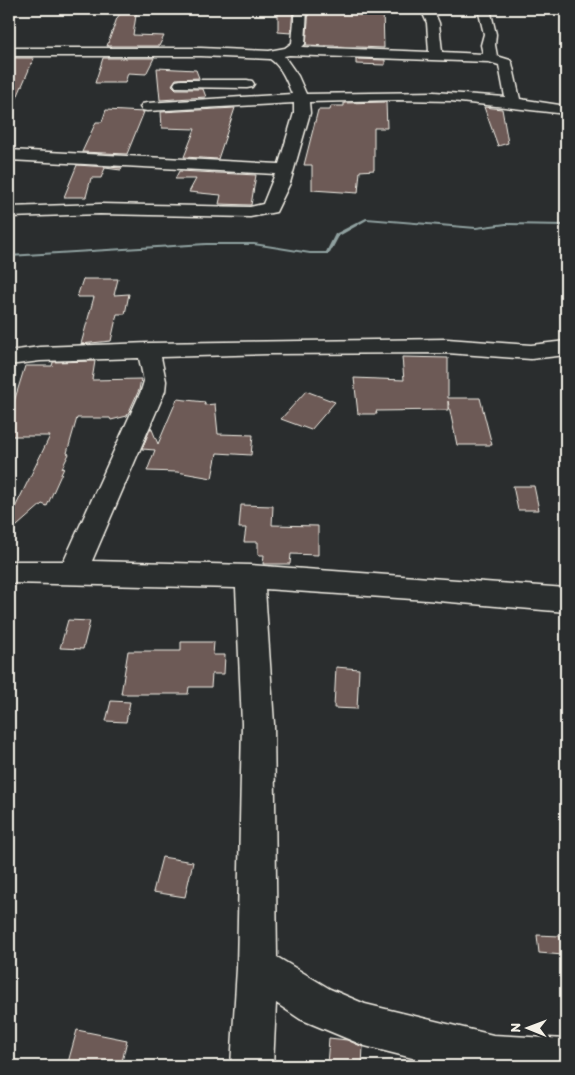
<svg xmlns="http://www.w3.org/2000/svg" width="575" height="1075" font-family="Itim,sans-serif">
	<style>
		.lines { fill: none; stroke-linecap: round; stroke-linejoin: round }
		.stream { fill: #90a1a0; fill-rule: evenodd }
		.building { fill: #6d5a57; stroke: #f4f1e8 }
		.minor-casing { stroke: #f4f1e8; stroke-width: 3 }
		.minor { fill: #2a2d2e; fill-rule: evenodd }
	</style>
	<rect width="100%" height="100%" fill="#2a2d2e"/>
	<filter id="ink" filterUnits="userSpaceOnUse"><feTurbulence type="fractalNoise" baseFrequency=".02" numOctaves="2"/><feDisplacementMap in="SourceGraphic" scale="10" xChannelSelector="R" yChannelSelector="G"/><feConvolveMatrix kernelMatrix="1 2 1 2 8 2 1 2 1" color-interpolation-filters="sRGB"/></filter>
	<g filter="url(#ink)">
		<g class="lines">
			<!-- stream -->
			<path class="stream" d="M366,218L476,227L506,223L566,224V226L506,225L476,229L367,220L339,236L330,253L328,254H310L254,245H206L9,257V255L206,243H254L310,252H326L335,234Z"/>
		</g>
		<!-- building -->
		<path class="building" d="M124,9H137L133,35L164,36L159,46H107L117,18Z
			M278,9H293L291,33L278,32Z
			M309,9H383L384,48L306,45Z
			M9,58H34L9,116Z
			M103,58H154L146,74L128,73L125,83H95Z
			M356,59L385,60V65L356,64Z
			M157,68L196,70L199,78L176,79L172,85L176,89H203L206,97L160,100Z
			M386,102L387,128H374V170L360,171L358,193L312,190V165H304L318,110H330L331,106H344V103Z
			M484,107L502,109L508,143L498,146Z
			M235,108L218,159L184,157L195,129L162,128L161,112Z
			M106,110L144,112L127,154L82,152L96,122H102Z
			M77,165L122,168L121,170L105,168L101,178H91L86,197H64Z
			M179,171L256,175L251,205L219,204L221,195L189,192L196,179H175Z
			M83,279H118L114,295L129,294L125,314H117L111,341L81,344L94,297H77Z
			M402,357L448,358V398H480L492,445H457L448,401V410L376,411L377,414H358L354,378L404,380Z
			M95,361L92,380L141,379L139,390L127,416L111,420L110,418H77L67,453L69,454L62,468H64L47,506L42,504L9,533V520L50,436H9V418L25,366H52L53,362Z
			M306,391L335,402L311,430L281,419Z
			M177,399L205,402L204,405L215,404L218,434L253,435L251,455L217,453L212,478L177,472L147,471L155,450L142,449L151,427L158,444Z
			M513,486H534L539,510H518Z
			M241,505L273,506L272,525L318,526V555L291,554L290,564H263L264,555H258V542H244L246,528H239Z
			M68,620L90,621L83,649L60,648Z
			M181,642H214L213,655H225L224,674H212L211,687H189L188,694H121L128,651H181Z
			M336,667L359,669L357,709L334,708Z
			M111,701L130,702L126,722L106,721Z
			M162,857L193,862L185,897L153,892Z
			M537,935L560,936L563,955L539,953Z
			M77,1030L127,1040L121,1066H67Z
			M329,1038L347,1040L363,1047L362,1066H327Z"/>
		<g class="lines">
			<defs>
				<path id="minor" d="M295,9H307L305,44L302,47L429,52L427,23L421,9H433L439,23L442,52L483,54L481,45L484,34L478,9H490L496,34L495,45L497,56L510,60L512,63L520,99L566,106V114L451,101L398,100L309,102L310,113L290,183L276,212L250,217L100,214L9,217V207L100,204L250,207L263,204L275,174L9,160V150L279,164L294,113V103L147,111L142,110L140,107L142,104L147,103L292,94C287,82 282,67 270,59L201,56H9V48H201L269,51L285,48L292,43ZM289,55L489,62L499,65L505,97L434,92L306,94L298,76L284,56Z
					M181,80H247L252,81L254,84L252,87L247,88L176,87L174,84L176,81Z
					M447,339L531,345L566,341V355L531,359L447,353L269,354L161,357L166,381L165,391L92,561L250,565L566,588V612L427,600L265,589L274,724L277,957L330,989L365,1004L493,1035L566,1039V1066H444L365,1046L300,1019L276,1003L273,1066H231L237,968L242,724L236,588L9,583V561H64L141,391L144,381L139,358L40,361L9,365V351L40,347L149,343Z"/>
			</defs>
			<!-- minor casing -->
			<use href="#minor" class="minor-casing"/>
			<!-- minor -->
			<use href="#minor" class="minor"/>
		</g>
	</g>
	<!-- margin -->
	<rect width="575" height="1075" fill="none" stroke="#2a2d2e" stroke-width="30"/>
	<rect x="15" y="15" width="545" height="1045" fill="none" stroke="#f4f1e8" stroke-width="2" filter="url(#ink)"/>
	<!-- north arrow -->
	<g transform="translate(528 1028) rotate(271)" stroke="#2a2d2e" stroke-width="4" paint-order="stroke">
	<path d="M0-4L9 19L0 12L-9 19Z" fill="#f4f1e8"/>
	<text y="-8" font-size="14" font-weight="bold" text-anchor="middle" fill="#f4f1e8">N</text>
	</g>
</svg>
